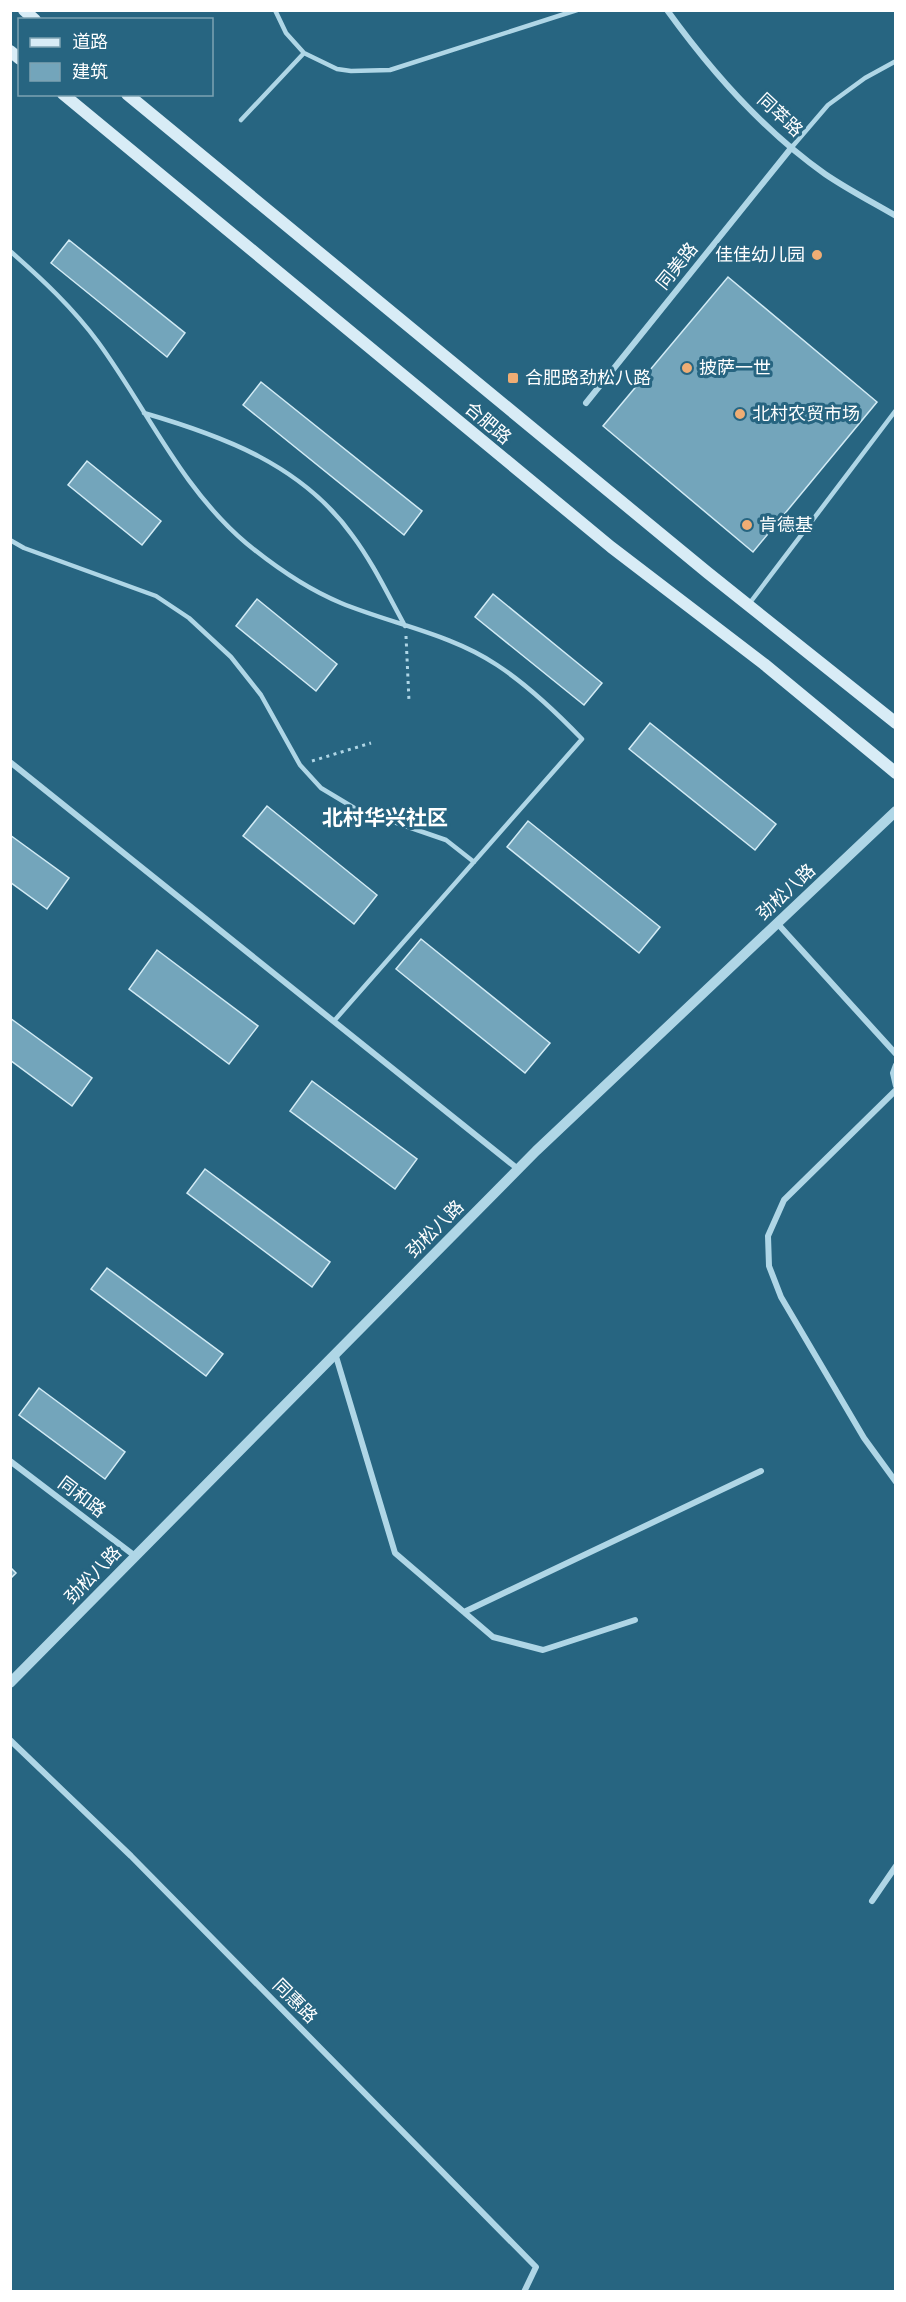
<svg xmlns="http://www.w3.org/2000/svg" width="906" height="2302" font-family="'Public Sans','Noto Sans SC',sans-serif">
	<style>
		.building { fill: #73a5bb; stroke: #d2ebf5; stroke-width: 1.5 }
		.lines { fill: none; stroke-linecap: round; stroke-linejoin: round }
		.path { stroke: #afd6e6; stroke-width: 3; stroke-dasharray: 3 4.5; stroke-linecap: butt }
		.service { stroke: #afd6e6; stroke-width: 4.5 }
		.minor { stroke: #afd6e6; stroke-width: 6 }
		.tertiary { stroke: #afd6e6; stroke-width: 10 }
		.secondary { stroke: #d8ecf6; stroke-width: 12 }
		.poi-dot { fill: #efad74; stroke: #276581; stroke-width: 2 }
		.labels { text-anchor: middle; stroke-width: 6; stroke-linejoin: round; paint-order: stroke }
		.street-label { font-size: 18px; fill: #fff; stroke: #276581 }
		.poi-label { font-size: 18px; fill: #fff; stroke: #276581; text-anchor: start }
		.quarter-label { font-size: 21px; font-weight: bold; fill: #fff; stroke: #276581 }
	</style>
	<rect width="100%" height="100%" fill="#276581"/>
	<!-- building -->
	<path class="building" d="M69,240L185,333L167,357L51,263Z
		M728,277L877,402L753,552L603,426Z
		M261,382L422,511L404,535L243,405Z
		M87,461L161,521L142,545L68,485Z
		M493,594L602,683L584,705L475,617Z
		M257,599L337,664L316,691L236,626Z
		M650,723L776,824L755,850L629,749Z
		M267,806L377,895L354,924L243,836Z
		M528,821L660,927L639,953L507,847Z
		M10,835L69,878L47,909L10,882Z
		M421,939L550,1043L525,1073L396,969Z
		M157,950L258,1026L229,1064L129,989Z
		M10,1018L92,1078L72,1106L10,1060Z
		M312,1081L417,1159L395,1189L290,1111Z
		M205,1169L330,1262L312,1287L187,1193Z
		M107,1268L223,1354L206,1376L91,1289Z
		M39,1388L125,1452L105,1479L19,1415Z
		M10,1567L16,1573L10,1579Z"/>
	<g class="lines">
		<!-- path -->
		<path class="path" d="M406,636L409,701
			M312,761L371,743"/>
		<!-- service -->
		<path class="service" d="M275,10L286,33L304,53L337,69L351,71L390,70L577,10
			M241,120L304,53
			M792,147L828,105L865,78L896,61
			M10,251C42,279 73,308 98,342C147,409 181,488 246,543C274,566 307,589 341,603C392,624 451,634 497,665C529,686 556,712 582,739L334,1021
			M144,413C223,436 302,465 352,535C373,563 388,595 405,626
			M10,540L24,548L156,596L189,618L231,657L261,695L300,765L321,788L356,809L446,840L474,862
			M749,604L896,410"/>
		<!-- minor -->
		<path class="minor" d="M667,10C711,71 764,131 825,174C847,189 872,202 896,216
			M586,403L792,147
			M10,762L518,1169
			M777,923L896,1054
			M896,1065L893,1073L896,1086
			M896,1090L784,1200L768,1236L769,1266L781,1297L864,1438L896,1482
			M335,1353L395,1553L493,1637L543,1650L635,1620
			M10,1461L135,1556
			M464,1612L761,1471
			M10,1740L131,1856L536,2267L524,2292
			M872,1901L896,1866"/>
		<!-- tertiary -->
		<path class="tertiary" d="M10,1683L536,1151L896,811"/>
		<!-- secondary -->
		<path class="secondary" d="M24,10L35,20
			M10,51L20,59
			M63,94L611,547L764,664L896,773
			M127,94L708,573L896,723"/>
	</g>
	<!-- markers -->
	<g class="poi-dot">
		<circle cx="817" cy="255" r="6"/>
		<circle cx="687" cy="368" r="6"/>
		<rect x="507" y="372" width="12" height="12" rx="3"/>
		<circle cx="740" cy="414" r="6"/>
		<circle cx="747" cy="525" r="6"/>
	</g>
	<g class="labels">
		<!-- street labels -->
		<g class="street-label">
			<text transform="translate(780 115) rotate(43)" y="6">同萃路</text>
			<text transform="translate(677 266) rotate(-51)" y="6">同美路</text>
			<text transform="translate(488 423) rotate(40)" y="6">合肥路</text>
			<text transform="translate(786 892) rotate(-43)" y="6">劲松八路</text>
			<text transform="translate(435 1229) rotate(-45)" y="6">劲松八路</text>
			<text transform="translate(82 1497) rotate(37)" y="6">同和路</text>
			<text transform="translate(93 1575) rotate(-46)" y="6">劲松八路</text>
			<text transform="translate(295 2001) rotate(45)" y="6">同惠路</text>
		</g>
		<!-- poi labels -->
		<g class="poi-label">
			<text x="805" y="261" text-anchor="end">佳佳幼儿园</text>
			<text x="699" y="374">披萨一世</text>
			<text x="525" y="384">合肥路劲松八路</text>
			<text x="752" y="420">北村农贸市场</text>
			<text x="759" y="531">肯德基</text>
		</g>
		<!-- quarter labels -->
		<g class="quarter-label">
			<text x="385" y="825">北村华兴社区</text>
		</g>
	</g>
	<!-- border -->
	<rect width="906" height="2302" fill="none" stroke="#ffffff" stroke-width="24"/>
	<!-- legend -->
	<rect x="18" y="18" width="195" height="78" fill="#276581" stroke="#7da3b3" stroke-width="1.5"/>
	<rect x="30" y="38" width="30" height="9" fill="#d8ecf6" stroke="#7da3b3" stroke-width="1.5"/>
	<text x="72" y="48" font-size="18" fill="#ffffff">道路</text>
	<rect x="30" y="63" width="30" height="18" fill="#73a5bb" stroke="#7da3b3" stroke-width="1.5"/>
	<text x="72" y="78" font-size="18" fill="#ffffff">建筑</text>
</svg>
